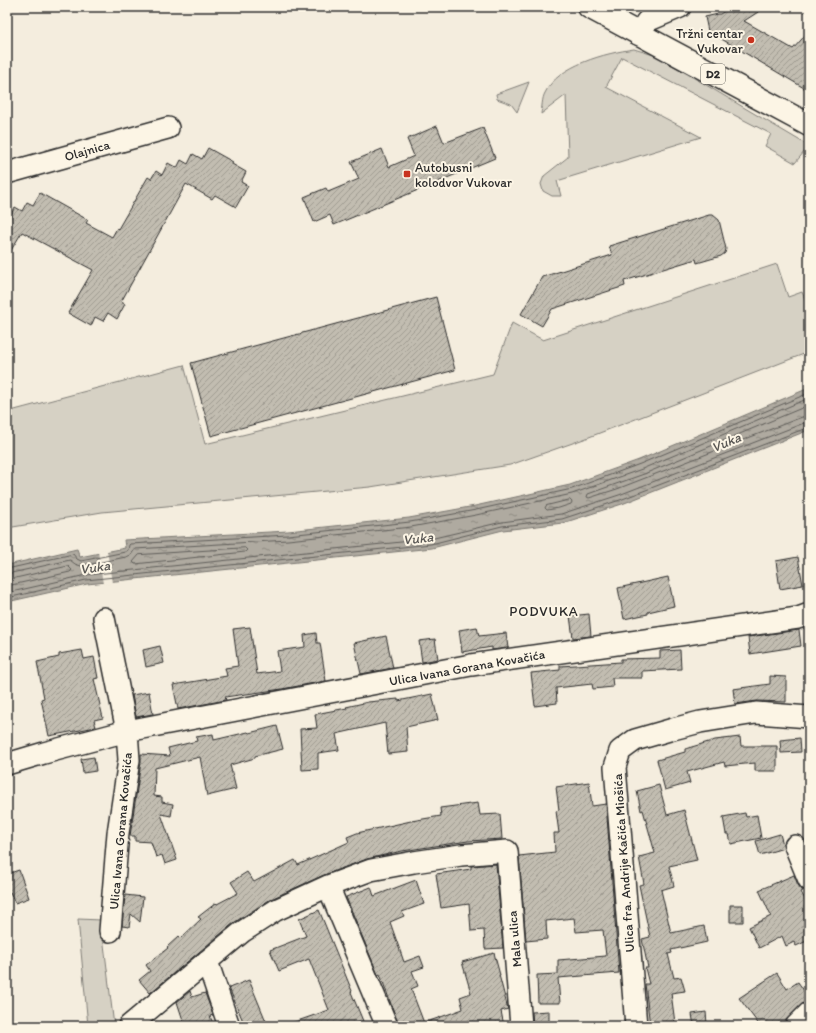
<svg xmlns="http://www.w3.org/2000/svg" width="816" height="1033" font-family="Itim,sans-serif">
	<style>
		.green { fill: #d6d1c4; stroke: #807e78 }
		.water { fill: url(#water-ripples); stroke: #7a7771 }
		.pier { fill: #f4edde }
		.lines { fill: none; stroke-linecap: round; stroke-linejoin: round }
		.shore { stroke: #605e5a; stroke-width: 1 }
		.building { fill: url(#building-hatch); stroke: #2b2b2b }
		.minor-casing { stroke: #2b2b2b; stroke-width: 24 }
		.major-casing { stroke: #2b2b2b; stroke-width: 25 }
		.minor { stroke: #fcf5e5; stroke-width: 21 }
		.major { stroke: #fcf5e5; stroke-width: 22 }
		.poi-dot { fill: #c8321e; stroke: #fcf5e5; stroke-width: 1.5 }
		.labels { text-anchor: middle; stroke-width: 4; stroke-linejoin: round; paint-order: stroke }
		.shield { fill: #fcf5e5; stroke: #6a6863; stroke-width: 1 }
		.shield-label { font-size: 12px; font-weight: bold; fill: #2b2b2b }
		.poi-label { font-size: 13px; fill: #2b2b2b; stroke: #fcf5e5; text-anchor: end }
		.street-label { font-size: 13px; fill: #2b2b2b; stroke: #fcf5e5 }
		.water-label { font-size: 14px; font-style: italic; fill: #595754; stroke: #fcf5e5 }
		.neighbourhood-label { font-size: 14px; letter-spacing: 1px; fill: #2b2b2b; stroke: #fcf5e5 }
	</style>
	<defs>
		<pattern id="water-ripples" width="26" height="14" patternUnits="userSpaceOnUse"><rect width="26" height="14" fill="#afaaa0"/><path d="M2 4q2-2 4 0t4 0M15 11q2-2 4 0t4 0" fill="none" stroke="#8f8b83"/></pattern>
		<pattern id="building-hatch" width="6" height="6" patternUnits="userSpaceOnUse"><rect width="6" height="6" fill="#c2bdb1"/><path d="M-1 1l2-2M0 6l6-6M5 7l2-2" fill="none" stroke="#9e9a90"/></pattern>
	</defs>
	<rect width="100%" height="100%" fill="#f4edde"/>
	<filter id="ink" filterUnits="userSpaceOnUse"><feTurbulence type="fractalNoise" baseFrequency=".025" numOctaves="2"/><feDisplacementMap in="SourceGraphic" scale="8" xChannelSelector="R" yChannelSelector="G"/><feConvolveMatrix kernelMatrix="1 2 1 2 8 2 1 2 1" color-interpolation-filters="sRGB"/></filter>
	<g filter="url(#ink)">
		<!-- green -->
		<path class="green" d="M634,49L657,56L809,146L795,163L765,146L771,134L622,57L606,87L701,137L557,181L561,196H552L543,191L541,184L544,176L568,157L566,95L541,114C542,108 542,98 545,93C558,65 606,53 634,49Z
			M529,82L517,112L511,104L497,99L496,94Z
			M777,264L788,297L802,292L807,304H809V352L584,439L510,465L370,487L102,512L7,528V412L184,365L205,444L493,374L512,323L543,340Z
			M78,919L101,920L114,1026H88Z"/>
		<!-- water -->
		<path class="water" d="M809,388V430L622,504L563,523L503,530L432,548L87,584L7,602V565L12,564L77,549L80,557L125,548L124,540L288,531L409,518L475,506L570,485L639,460Z"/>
		<!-- pier -->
		<path class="pier" d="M107,550L112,583L103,584L98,551Z"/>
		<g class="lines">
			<!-- shore -->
			<path class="shore" d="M809,405L644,474L588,494L587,497L589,498L617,489L802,417L809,416
				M570,500L572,502L571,504L559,508L547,510L545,508L546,506Z
				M245,548L247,550L245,552L135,564L133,562L139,555Z
				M7,569L73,554L77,559L81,561L125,552L128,550L129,545L130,544L288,535L410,522L476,510L572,489L640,464L809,393
				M7,574L70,560L75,564L81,566L126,557L131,555L135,549L288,540L411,527L476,515L572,494L642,469L809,398
				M7,580L68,566L72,570L70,572L7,586
				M7,593L86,575L430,539L502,522L561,514L619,495L804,423L809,422
				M7,598L86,580L431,544L502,526L562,519L620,500L809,427"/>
		</g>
		<!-- building -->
		<path class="building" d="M731,7H766L744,21L793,49L809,31V91L708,31L705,17L718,14H720Z
			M437,126L444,143L483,128L495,158L334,225L330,215L314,222L304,197L326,188L328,192L359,179L351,162L382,149L389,167L414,156L407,139Z
			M208,148L233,162L232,164L246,172L241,182L248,186L236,207L215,195L212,199L186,184L121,302L125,304L117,319L108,313L103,321L95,317L91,326L68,313L93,270L22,232L7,257V222L15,207L22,211L27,202L33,205L40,193L88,220L86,223L112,237L117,228L118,229L148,177L151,179L156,171L162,175L168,163L177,168L181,160L188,164L193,154L202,159Z
			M709,215H713L719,220L726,249L725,253L721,256L697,263L696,259L624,281L625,286L552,309L542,326L521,314L542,277L612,255L609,246Z
			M436,297L455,370L211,436L191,363Z
			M798,557L803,585L780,589L776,561Z
			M668,577L674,606L648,612V614L624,619L618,588Z
			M589,614L591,636L573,638L570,616Z
			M250,627L257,674L280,671L277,651L305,647L304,635L316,633L317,643H320L326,681L282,689L225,697L226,700L178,709L173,685L227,676L225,668L238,666L233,629Z
			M477,627L479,636L506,633L508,648L492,650V647L462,652L459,630Z
			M799,630L801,646L750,654L748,637Z
			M386,636L393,668L361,674L354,643Z
			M435,639L438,659L422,662L419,641Z
			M160,646L164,663L146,667L143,650Z
			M82,650L84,659L94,657L98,678L94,679L103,718L94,720L96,727L49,736L41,699L44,698L37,662L59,657V654Z
			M680,650L681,669L642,671V678H612L613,687L593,689L592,684L556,688L557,703L535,706L531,673L560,670V666L621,662V659L660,658V651Z
			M770,676L786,677V702L757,701L735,704L733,689L770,684Z
			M149,692L153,714L136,717L132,695Z
			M432,694L438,720L406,727L408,752L388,754L385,723L336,734L339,750L318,753V769L302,770L300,729L317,728L315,714L347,708L346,707L368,702L398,699V701Z
			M277,726L283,749L255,756V758L230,765L236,789L207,796L200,757L155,768L154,796L162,797V802L173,804L171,816L161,814L177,860L165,864L162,855L156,857L151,842L135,841V836H130L141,762V754L170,756L168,748L197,741L196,737L213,734L214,740L248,732L249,733Z
			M740,737L741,746H777V771H755V763L725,766L724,762L687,772L690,783L665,790L657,760L685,752V749L715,740Z
			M800,738L801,752L781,753L780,740Z
			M94,757L96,771L83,773L81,759Z
			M589,782L592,806L606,804L619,973L558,978L560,1003H538L537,975L558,974V960L606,956L603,930L576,932L574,918L546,921L547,939L526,941L519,856L555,852L554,833H559L556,811L559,810L556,787Z
			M659,785L667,815L684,810L697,860L669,866L674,886L661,890L671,933L704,926L707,942L671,950L672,953L668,954L674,978L681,977L685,991L671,993L675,1023L666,1025V1026H650L645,984H649L645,968H648L642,939L650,937L639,885L644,884L639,857L655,853L643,810L641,811L637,791Z
			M478,803L480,815L500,814L502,839L468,841L402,851L367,859L324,875L271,899L235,922L150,993L139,980L150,971L146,965L168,948L167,947L179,936L181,938L201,919L198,917L216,903L217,904L238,893L231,882L247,872L254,882L295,860L298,865L349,842L347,837L357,833L411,821L441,816L440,808Z
			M745,813L746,817L757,815L761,838L731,844L729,834H726L723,817Z
			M780,834L784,848L760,855L756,841Z
			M496,864L503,948L485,949L484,930L471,931L469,904L441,908L436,874L471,869V866Z
			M19,870L29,898L15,903L10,892L7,894V874Z
			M794,875L798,885L803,891L801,892L809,907V940L796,946L794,942L786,946L782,936L759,948L749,927L771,916L759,890Z
			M416,880L424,904L402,912L404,916L390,922L404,962L420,956L424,967L412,971L418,986L411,989L424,1023L463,1009L460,997L471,993L462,962L494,953L500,975H499L508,1009L501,1011L504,1026H399L380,974L378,975L346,897L371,887L374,896Z
			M125,895L143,897L140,922L131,914L129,927L122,926Z
			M730,905H743V922H730Z
			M319,910L352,991L351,992L363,1021L350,1026H289V1024L329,1010L309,959L279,971L270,950L306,936L299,919Z
			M777,973L787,989L798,982L809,998V1001L806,1002L801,1005L785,1021L779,1026H760L739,998Z
			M249,980L268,1026H245L229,988Z
			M190,991L192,997L205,993L213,1015L210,1016L214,1026H185L177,1002Z
			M549,1011V1026H533L532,1012Z
			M706,1012L707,1024L694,1026L692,1014Z"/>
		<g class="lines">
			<defs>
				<path id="minor" d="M638,34L647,21L680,7
					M7,173L168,128
					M104,618L127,731L129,760L118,833L110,931
					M7,764L44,753L127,731L471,665L798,618L809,614
					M795,846L809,880
					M328,886L387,1026
					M207,961L229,1026
					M129,1026L242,932L276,910L328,886L371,870L414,862L461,855L507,851L521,1026
					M636,1026L615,767L620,751L635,740L673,729L700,722L756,713L809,717
					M796,1026L809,1013"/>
				<path id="major" d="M589,7L809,125"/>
			</defs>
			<!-- minor casing -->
			<use href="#minor" class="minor-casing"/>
			<!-- major casing -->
			<use href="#major" class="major-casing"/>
			<!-- minor -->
			<use href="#minor" class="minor"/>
			<!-- major -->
			<use href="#major" class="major"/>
		</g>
	</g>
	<!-- markers -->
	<g class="poi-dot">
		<circle cx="751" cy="40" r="4"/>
		<rect x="403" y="170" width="8" height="8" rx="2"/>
	</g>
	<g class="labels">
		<!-- shield labels -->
		<rect class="shield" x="701" y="64" width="24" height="20" rx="3"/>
		<g class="shield-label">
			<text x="713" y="78">D2</text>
		</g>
		<!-- poi labels -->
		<g class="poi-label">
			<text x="743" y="38">Tržni centar<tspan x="743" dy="15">Vukovar</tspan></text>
			<text x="415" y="172" text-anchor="start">Autobusni<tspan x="415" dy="15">kolodvor Vukovar</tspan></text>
		</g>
		<!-- street labels -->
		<g class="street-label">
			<text transform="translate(87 150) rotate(-16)" y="5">Olajnica</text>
			<text transform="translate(467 667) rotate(-10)" y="5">Ulica Ivana Gorana Kovačića</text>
			<text transform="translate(120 831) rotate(-85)" y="5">Ulica Ivana Gorana Kovačića</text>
			<text transform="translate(623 863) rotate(-94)" y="5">Ulica fra. Andrije Kačića Miošića</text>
			<text transform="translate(514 939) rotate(-95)" y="5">Mala ulica</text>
		</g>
		<!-- water labels -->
		<g class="water-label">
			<text transform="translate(726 442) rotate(-23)" y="5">Vuka</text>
			<text transform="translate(418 538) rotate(-6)" y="5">Vuka</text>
			<text transform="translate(95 567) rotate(-8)" y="5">Vuka</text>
		</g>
		<!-- neighbourhood labels -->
		<g class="neighbourhood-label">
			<text x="544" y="616">PODVUKA</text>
		</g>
	</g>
	<!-- margin -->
	<rect width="816" height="1033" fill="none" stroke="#fcf5e5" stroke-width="24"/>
	<rect x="12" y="12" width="792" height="1009" fill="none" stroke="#2b2b2b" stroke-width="1.5" filter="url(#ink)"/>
</svg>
